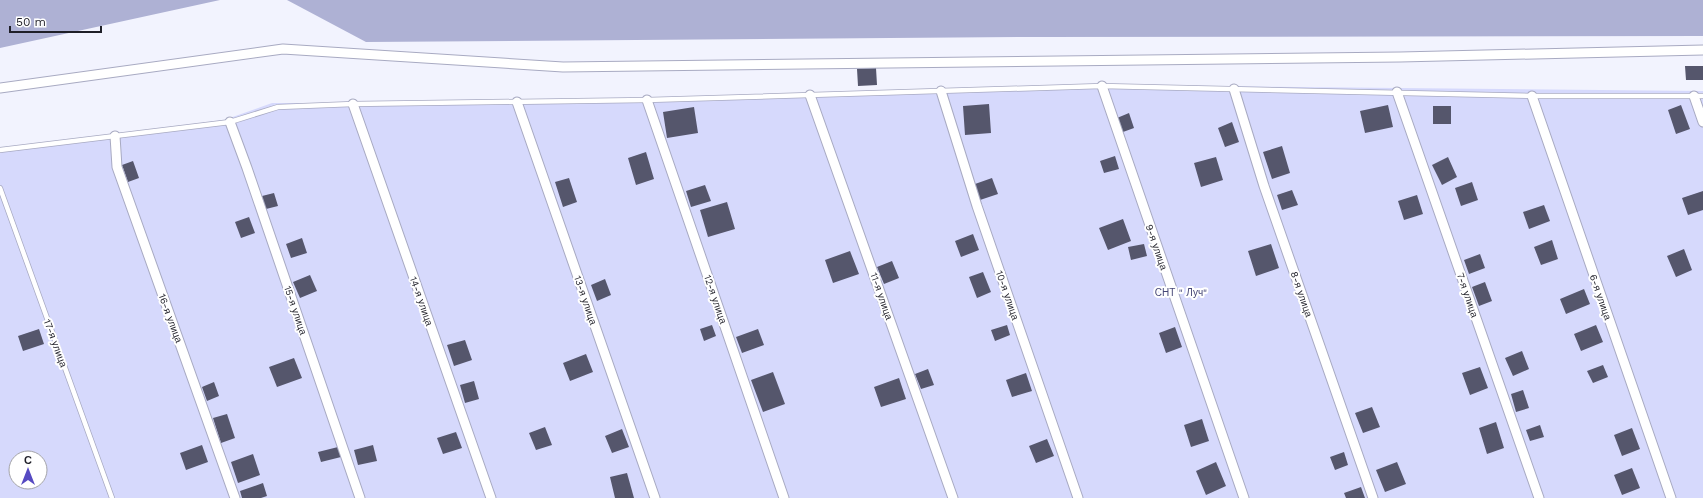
<svg xmlns="http://www.w3.org/2000/svg" width="1703" height="498" font-family="'Work Sans',sans-serif">
	<style>
		.green { fill: #d6d9fc; fill-rule: evenodd }
		.forest { fill: #aeb1d4 }
		.building { fill: #55566c }
		.lines { fill: none; stroke-linecap: round; stroke-linejoin: round }
		.service-casing { stroke: #a8aac2; stroke-width: 6 }
		.minor-casing { stroke: #a8aac2; stroke-width: 11 }
		.service { stroke: #fff; stroke-width: 4.5 }
		.minor { stroke: #fff; stroke-width: 9 }
		.labels { text-anchor: middle; stroke-width: 4; stroke-linejoin: round; paint-order: stroke }
		.street-label { font-size: 10px; fill: #1f1f28; stroke: #fff }
		.park-label { font-size: 10px; fill: #454676; stroke: #fff }
	</style>
	<rect width="100%" height="100%" fill="#f2f3fe"/>
	<!-- green -->
	<path class="green" d="M1103,85L1703,91V498H0V149L224,120L272,103H463ZM16,458H40V482H16Z"/>
	<!-- forest -->
	<path class="forest" d="M0,0H220L0,48Z
		M287,0H1703V36L1032,37L366,42Z"/>
	<!-- building -->
	<path class="building" d="M1685,66H1703V80H1686Z
		M876,68L877,85L858,86L857,69Z
		M989,104L991,133L965,135L963,106Z
		M1388,105L1393,127L1365,133L1360,111Z
		M1681,105L1690,129L1676,134L1668,110Z
		M1433,106H1451V124H1433Z
		M694,107L698,133L667,138L663,112Z
		M1129,113L1134,128L1123,132L1117,118Z
		M1232,122L1239,142L1225,147L1218,128Z
		M1282,146L1290,173L1272,179L1263,152Z
		M646,152L654,179L636,185L628,158Z
		M1115,156L1119,169L1104,173L1100,161Z
		M1216,157L1223,180L1201,187L1194,163Z
		M1448,157L1457,177L1442,185L1432,165Z
		M133,161L139,178L128,182L122,165Z
		M569,178L577,202L563,207L555,182Z
		M992,178L998,194L980,200L975,184Z
		M1472,182L1478,200L1461,206L1455,188Z
		M705,185L711,201L691,207L686,191Z
		M1292,190L1298,205L1282,210L1277,195Z
		M1703,191V210L1688,215L1682,198Z
		M274,193L278,206L266,209L262,196Z
		M1417,195L1423,214L1404,220L1398,201Z
		M727,202L735,229L708,237L700,210Z
		M1544,205L1550,221L1529,229L1523,212Z
		M249,217L255,233L241,238L235,222Z
		M1123,219L1131,241L1108,250L1099,228Z
		M973,234L979,250L961,257L955,241Z
		M302,238L307,253L291,258L286,244Z
		M1552,240L1558,259L1541,265L1534,247Z
		M1144,244L1147,256L1131,260L1128,247Z
		M1271,244L1279,268L1256,276L1248,251Z
		M1684,249L1692,270L1676,277L1667,256Z
		M850,251L859,274L833,283L825,260Z
		M1480,254L1485,268L1469,274L1464,260Z
		M892,261L899,278L884,284L877,267Z
		M983,272L991,292L977,298L969,277Z
		M310,275L317,291L300,298L293,282Z
		M605,279L611,295L597,301L591,285Z
		M1485,282L1492,301L1479,306L1472,287Z
		M1584,289L1590,304L1566,314L1560,299Z
		M712,325L716,336L704,341L700,329Z
		M1007,325L1010,335L995,341L991,330Z
		M1596,325L1603,342L1581,351L1574,334Z
		M1175,327L1182,347L1166,353L1159,333Z
		M39,329L44,344L23,351L18,336Z
		M758,329L764,345L742,353L736,337Z
		M465,340L472,360L454,366L447,345Z
		M1522,351L1529,369L1513,376L1505,358Z
		M586,354L593,372L570,381L563,363Z
		M294,358L302,378L277,387L269,367Z
		M1603,365L1608,377L1593,383L1587,371Z
		M1480,367L1488,388L1470,395L1462,373Z
		M928,369L934,385L921,389L915,374Z
		M773,372L785,404L763,412L751,380Z
		M1026,373L1032,391L1012,397L1006,380Z
		M899,378L906,399L881,407L874,387Z
		M474,381L479,399L465,403L460,385Z
		M214,382L219,396L207,401L202,387Z
		M1523,390L1529,408L1516,412L1511,394Z
		M1372,407L1380,427L1363,433L1355,413Z
		M227,414L235,438L221,443L213,418Z
		M1202,419L1209,441L1191,447L1184,425Z
		M1496,422L1504,448L1487,454L1479,428Z
		M1540,425L1544,437L1530,441L1526,430Z
		M545,427L552,445L536,450L529,433Z
		M1632,428L1640,449L1622,456L1614,435Z
		M622,429L629,447L612,453L605,436Z
		M456,432L462,448L443,454L437,438Z
		M1047,439L1054,456L1036,463L1029,446Z
		M202,445L208,462L186,470L180,453Z
		M373,445L377,461L358,465L354,450Z
		M338,447L341,457L321,462L318,452Z
		M1344,452L1348,465L1335,470L1330,457Z
		M253,454L260,475L238,483L231,462Z
		M1216,462L1226,486L1206,495L1196,471Z
		M1397,462L1406,484L1385,492L1376,470Z
		M1632,468L1640,488L1622,495L1614,475Z
		M627,473L634,498H615L610,477Z
		M263,483L267,496L261,498H242L240,491Z
		M1361,487L1365,498H1346L1344,493Z"/>
	<g class="lines">
		<defs>
			<path id="service" d="M0,150L230,122L278,107L353,104L647,100L1102,86L1532,96H1703
				M0,188L112,498"/>
			<path id="minor" d="M1102,86L1244,498
				M0,88L283,49L563,67L1400,57L1703,50
				M1234,89L1264,186L1373,498
				M941,91L977,206L1078,498
				M1397,92L1539,498
				M810,95L953,498
				M1532,96L1671,498
				M1694,96L1703,122
				M647,100L784,498
				M517,102L655,498
				M353,104L491,498
				M230,122L247,168L360,498
				M115,136L117,167L235,498"/>
		</defs>
		<!-- service casing -->
		<use href="#service" class="service-casing"/>
		<!-- minor casing -->
		<use href="#minor" class="minor-casing"/>
		<!-- service -->
		<use href="#service" class="service"/>
		<!-- minor -->
		<use href="#minor" class="minor"/>
	</g>
	<g class="labels">
		<!-- street labels -->
		<g class="street-label">
			<text transform="translate(1157 247) rotate(71)" y="4">9-я улица</text>
			<text transform="translate(1302 294) rotate(71)" y="4">8-я улица</text>
			<text transform="translate(1008 295) rotate(71)" y="4">10-я улица</text>
			<text transform="translate(1468 295) rotate(71)" y="4">7-я улица</text>
			<text transform="translate(882 296) rotate(71)" y="4">11-я улица</text>
			<text transform="translate(1601 297) rotate(71)" y="4">6-я улица</text>
			<text transform="translate(716 299) rotate(71)" y="4">12-я улица</text>
			<text transform="translate(586 300) rotate(71)" y="4">13-я улица</text>
			<text transform="translate(422 301) rotate(71)" y="4">14-я улица</text>
			<text transform="translate(296 310) rotate(71)" y="4">15-я улица</text>
			<text transform="translate(171 318) rotate(70)" y="4">16-я улица</text>
			<text transform="translate(56 343) rotate(70)" y="4">17-я улица</text>
		</g>
		<!-- park labels -->
		<g class="park-label">
			<text x="1181" y="296">СНТ " Луч"</text>
		</g>
	</g>
	<!-- north arrow -->
	<g transform="translate(28 470)"><circle r="19" fill="#ffffff" stroke="#a5a5a9"/>
	<path d="M0-3L7 15L0 10L-7 15Z" fill="#564ac2"/>
	<text y="-6" font-size="11" font-weight="bold" text-anchor="middle" fill="#1f1f28">С</text>
	</g>
	<!-- scale -->
	<path d="M10 26v6h91v-6" fill="none" stroke="#1f1f28" stroke-width="2"/>
	<text x="16" y="26" font-size="12" fill="#1f1f28" stroke="#ffffff" stroke-width="3" paint-order="stroke">50 m</text>
</svg>
